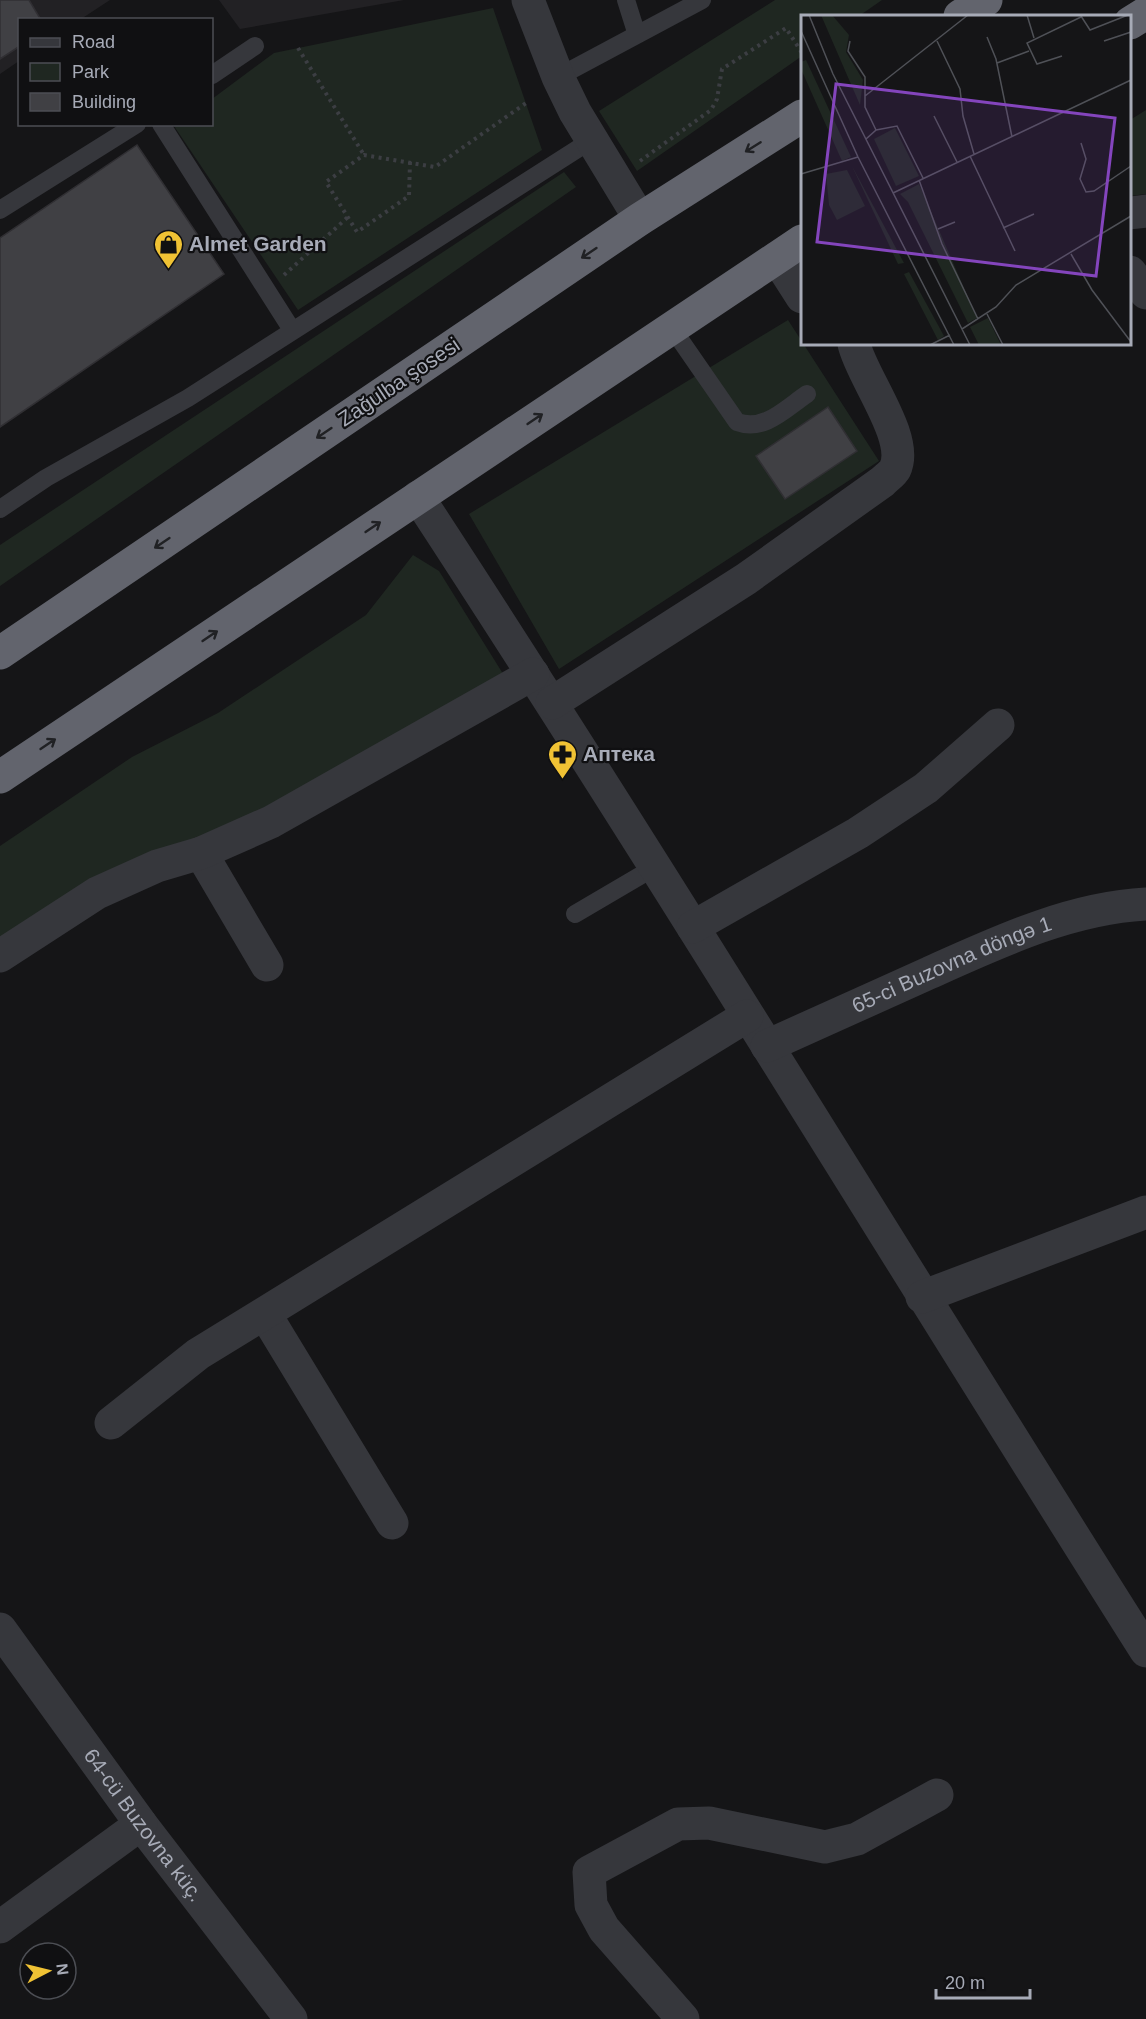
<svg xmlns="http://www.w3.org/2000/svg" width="1146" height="2019" font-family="Arial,sans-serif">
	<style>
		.built { fill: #222124 }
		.green { fill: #1f2721 }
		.building { fill: #404044; stroke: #302f33; stroke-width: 1.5 }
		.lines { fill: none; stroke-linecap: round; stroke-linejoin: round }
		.path { stroke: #3c3e43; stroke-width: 4; stroke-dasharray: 3 4.5; stroke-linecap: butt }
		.service { stroke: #36373c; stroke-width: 18 }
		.minor { stroke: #36373c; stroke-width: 33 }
		.motorway { stroke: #62646d; stroke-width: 33 }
		.oneway { stroke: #202124 }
		.labels { text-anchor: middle; stroke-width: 4.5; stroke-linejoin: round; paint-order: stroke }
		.poi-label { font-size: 21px; font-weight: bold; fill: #a7abb7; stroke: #101012; text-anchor: start }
		.street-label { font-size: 21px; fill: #a7abb7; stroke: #101012 }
		.inset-road { fill: none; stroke: #4f5157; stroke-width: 1.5 }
		.view { fill: #8445bd; fill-opacity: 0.15; stroke: #8445bd; stroke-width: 3 }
		.inset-edge { fill: none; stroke: #a7abb7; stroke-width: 3 }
	</style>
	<rect width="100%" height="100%" fill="#151517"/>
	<!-- built -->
	<path class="built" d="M0,0H110L81,19L20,20L19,61L0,74Z
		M219,0H404L240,29Z"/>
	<!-- green -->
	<path class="green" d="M775,0H882L859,16H802V56L637,171L599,111Z
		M493,8L542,150L298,310L174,126L212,124V99L274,53Z
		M1146,110V194L1130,196V120Z
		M564,172L576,187L0,586V545Z
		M788,320L879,461L559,669L469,514Z
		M413,555L439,571L505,677L228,832L0,942V846L132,757L218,713L366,615Z"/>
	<!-- building -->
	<path class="building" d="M0,0H29L41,20H20V46L0,59Z
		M137,145L224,274L0,427V238Z
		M828,407L857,451L785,499L756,456Z"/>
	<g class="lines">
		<!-- path -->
		<path class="path" d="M298,48L364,155
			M640,161L711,110L717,99L722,69L786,28L802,53
			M410,162L409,196L357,232L326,182L364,155L435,167L526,103
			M284,275L348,217"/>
		<!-- service -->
		<path class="service" d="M626,0L637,35
			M212,75L255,46
			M558,77L702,0
			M161,124L292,330
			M0,210L137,124
			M672,328L737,422C764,432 785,409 807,394
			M0,509L46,478L188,398L590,141
			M575,914L655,867"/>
		<!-- minor -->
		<g class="minor">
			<path d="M528,0L558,77L575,112L640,219"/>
			<path d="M1130,213L1146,211"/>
			<path d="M777,258L802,297"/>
			<path d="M1130,272L1146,293"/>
			<path d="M418,497C667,878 903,1267 1146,1651"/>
			<path d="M552,703L746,579L882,482C886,478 893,473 895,469C910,438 861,376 854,344"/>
			<path d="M201,853L267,965"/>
			<path d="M693,927L858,833L926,788L998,725"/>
			<path d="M0,956L97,893L157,866L201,853L271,822L533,674"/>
			<path id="s1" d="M767,1046C821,1022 875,997 929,973C998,942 1070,908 1146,904"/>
			<path d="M922,1297L1146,1212"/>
			<path d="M265,1314L392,1523"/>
			<path d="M111,1423L198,1354L747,1016"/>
			<path id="s2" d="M0,1629L141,1824L291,2019"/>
			<path d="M0,1927L141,1824"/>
			<path d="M683,2019L604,1929L591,1905L589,1872L678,1824L709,1823L825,1847L857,1839L937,1795"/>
		</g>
		<!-- motorway -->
		<path class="motorway" d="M960,16L986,0
			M1130,23L1146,13
			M0,653L640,219L802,116
			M0,777L802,241"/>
	</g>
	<!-- one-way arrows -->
	<defs><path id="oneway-shaft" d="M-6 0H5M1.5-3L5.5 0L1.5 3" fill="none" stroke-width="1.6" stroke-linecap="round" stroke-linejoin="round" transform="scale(1.5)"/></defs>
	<g class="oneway">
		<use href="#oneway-shaft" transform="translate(753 147) rotate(148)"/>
		<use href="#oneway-shaft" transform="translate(589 253) rotate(146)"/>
		<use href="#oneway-shaft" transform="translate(535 419) rotate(-34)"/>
		<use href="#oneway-shaft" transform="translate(324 433) rotate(146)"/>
		<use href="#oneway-shaft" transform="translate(373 527) rotate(-34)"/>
		<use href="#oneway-shaft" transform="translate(162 543) rotate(146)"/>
		<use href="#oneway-shaft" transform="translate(210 636) rotate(-34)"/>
		<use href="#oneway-shaft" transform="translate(48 744) rotate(-34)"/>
	</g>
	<!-- icons -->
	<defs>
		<symbol id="shop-pin" viewBox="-11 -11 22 30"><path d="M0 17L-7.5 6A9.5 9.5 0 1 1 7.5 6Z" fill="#f0c234" stroke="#101012"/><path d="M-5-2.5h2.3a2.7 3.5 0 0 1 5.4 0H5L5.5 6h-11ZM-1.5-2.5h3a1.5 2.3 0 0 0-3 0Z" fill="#111"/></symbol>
		<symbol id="pharmacy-pin" viewBox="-11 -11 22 30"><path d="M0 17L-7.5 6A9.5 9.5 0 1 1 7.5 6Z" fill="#f0c234" stroke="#101012"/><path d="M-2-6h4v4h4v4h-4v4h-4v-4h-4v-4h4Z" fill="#111"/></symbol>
	</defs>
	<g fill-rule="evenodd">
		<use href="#shop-pin" x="152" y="228" width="33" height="45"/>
		<use href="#pharmacy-pin" x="546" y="738" width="33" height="45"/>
	</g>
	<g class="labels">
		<!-- poi labels -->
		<g class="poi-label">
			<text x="189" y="251">Almet Garden</text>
			<text x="583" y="761">Аптека</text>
		</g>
		<!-- street labels -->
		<g class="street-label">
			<text transform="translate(399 382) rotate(-34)" y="7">Zağulba şosesi</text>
			<text dy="7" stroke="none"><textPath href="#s1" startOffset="202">65-ci Buzovna döngə 1</textPath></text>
			<text dy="7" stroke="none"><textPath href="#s2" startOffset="243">64-cü Buzovna küç.</textPath></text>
		</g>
	</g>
	<!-- overview -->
	<g transform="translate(801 15)">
		<rect width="330" height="330" fill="#151517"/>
		<path d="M20,0H31L48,20L45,37L62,65L59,90ZM5,45L50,142L41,146L0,54V47ZM94,113L118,161L95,171L73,124ZM51,151L103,248L97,249ZM46,155L64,191L36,205L28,190L25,159ZM118,169L176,303L167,308L107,187L99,179ZM108,257L143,321L137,325L103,259ZM187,303L200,330H178L169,312Z" fill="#1f2721"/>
		<path class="inset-road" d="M8,0L32,59L169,330M226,0L233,23M280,1L289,15L327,0M0,16L57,142L153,330M186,22L195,44L211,122M49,26L47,36L64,62V81M136,26L159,74L162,101L173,139M303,26L330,17M261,41L236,49L226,28L280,2M196,48L228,36M133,101L156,147M75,115L96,111L122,163M65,124L75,115L64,92V81L167,0M280,128L285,144L279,164L285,177L293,176L330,151M169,141L214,236M0,159L57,142M118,165L141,229L177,304M92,178L330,65M202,213L233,199M137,214L154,207M270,239L291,275L330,327M186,299L202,330M161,314L195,292L215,270L330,201M129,330L149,320"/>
		<path class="view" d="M35,69L314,103L295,261L16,227Z"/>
		<rect width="330" height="330" class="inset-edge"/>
	</g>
	<!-- legend -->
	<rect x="18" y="18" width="195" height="108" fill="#101012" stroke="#4c4e54" stroke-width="1.5"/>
	<rect x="30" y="38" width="30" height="9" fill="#36373c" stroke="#4c4e54" stroke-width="1.5"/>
	<text x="72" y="48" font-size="18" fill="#a7abb7">Road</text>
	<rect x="30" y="63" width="30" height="18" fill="#1f2721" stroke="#4c4e54" stroke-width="1.5"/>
	<text x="72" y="78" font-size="18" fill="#a7abb7">Park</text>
	<rect x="30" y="93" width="30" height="18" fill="#404044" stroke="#4c4e54" stroke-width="1.5"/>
	<text x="72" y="108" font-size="18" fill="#a7abb7">Building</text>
	<!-- north arrow -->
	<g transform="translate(48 1971) rotate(83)"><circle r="28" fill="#101012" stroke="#4c4e54" stroke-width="1.5"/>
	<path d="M0-4.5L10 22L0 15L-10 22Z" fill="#f0c234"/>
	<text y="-9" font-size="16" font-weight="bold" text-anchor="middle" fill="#a7abb7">N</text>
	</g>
	<!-- scale -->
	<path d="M936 1989v9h94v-9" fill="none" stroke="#a7abb7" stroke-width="3"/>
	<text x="945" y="1989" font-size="18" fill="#a7abb7" stroke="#101012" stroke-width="4.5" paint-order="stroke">20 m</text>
</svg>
